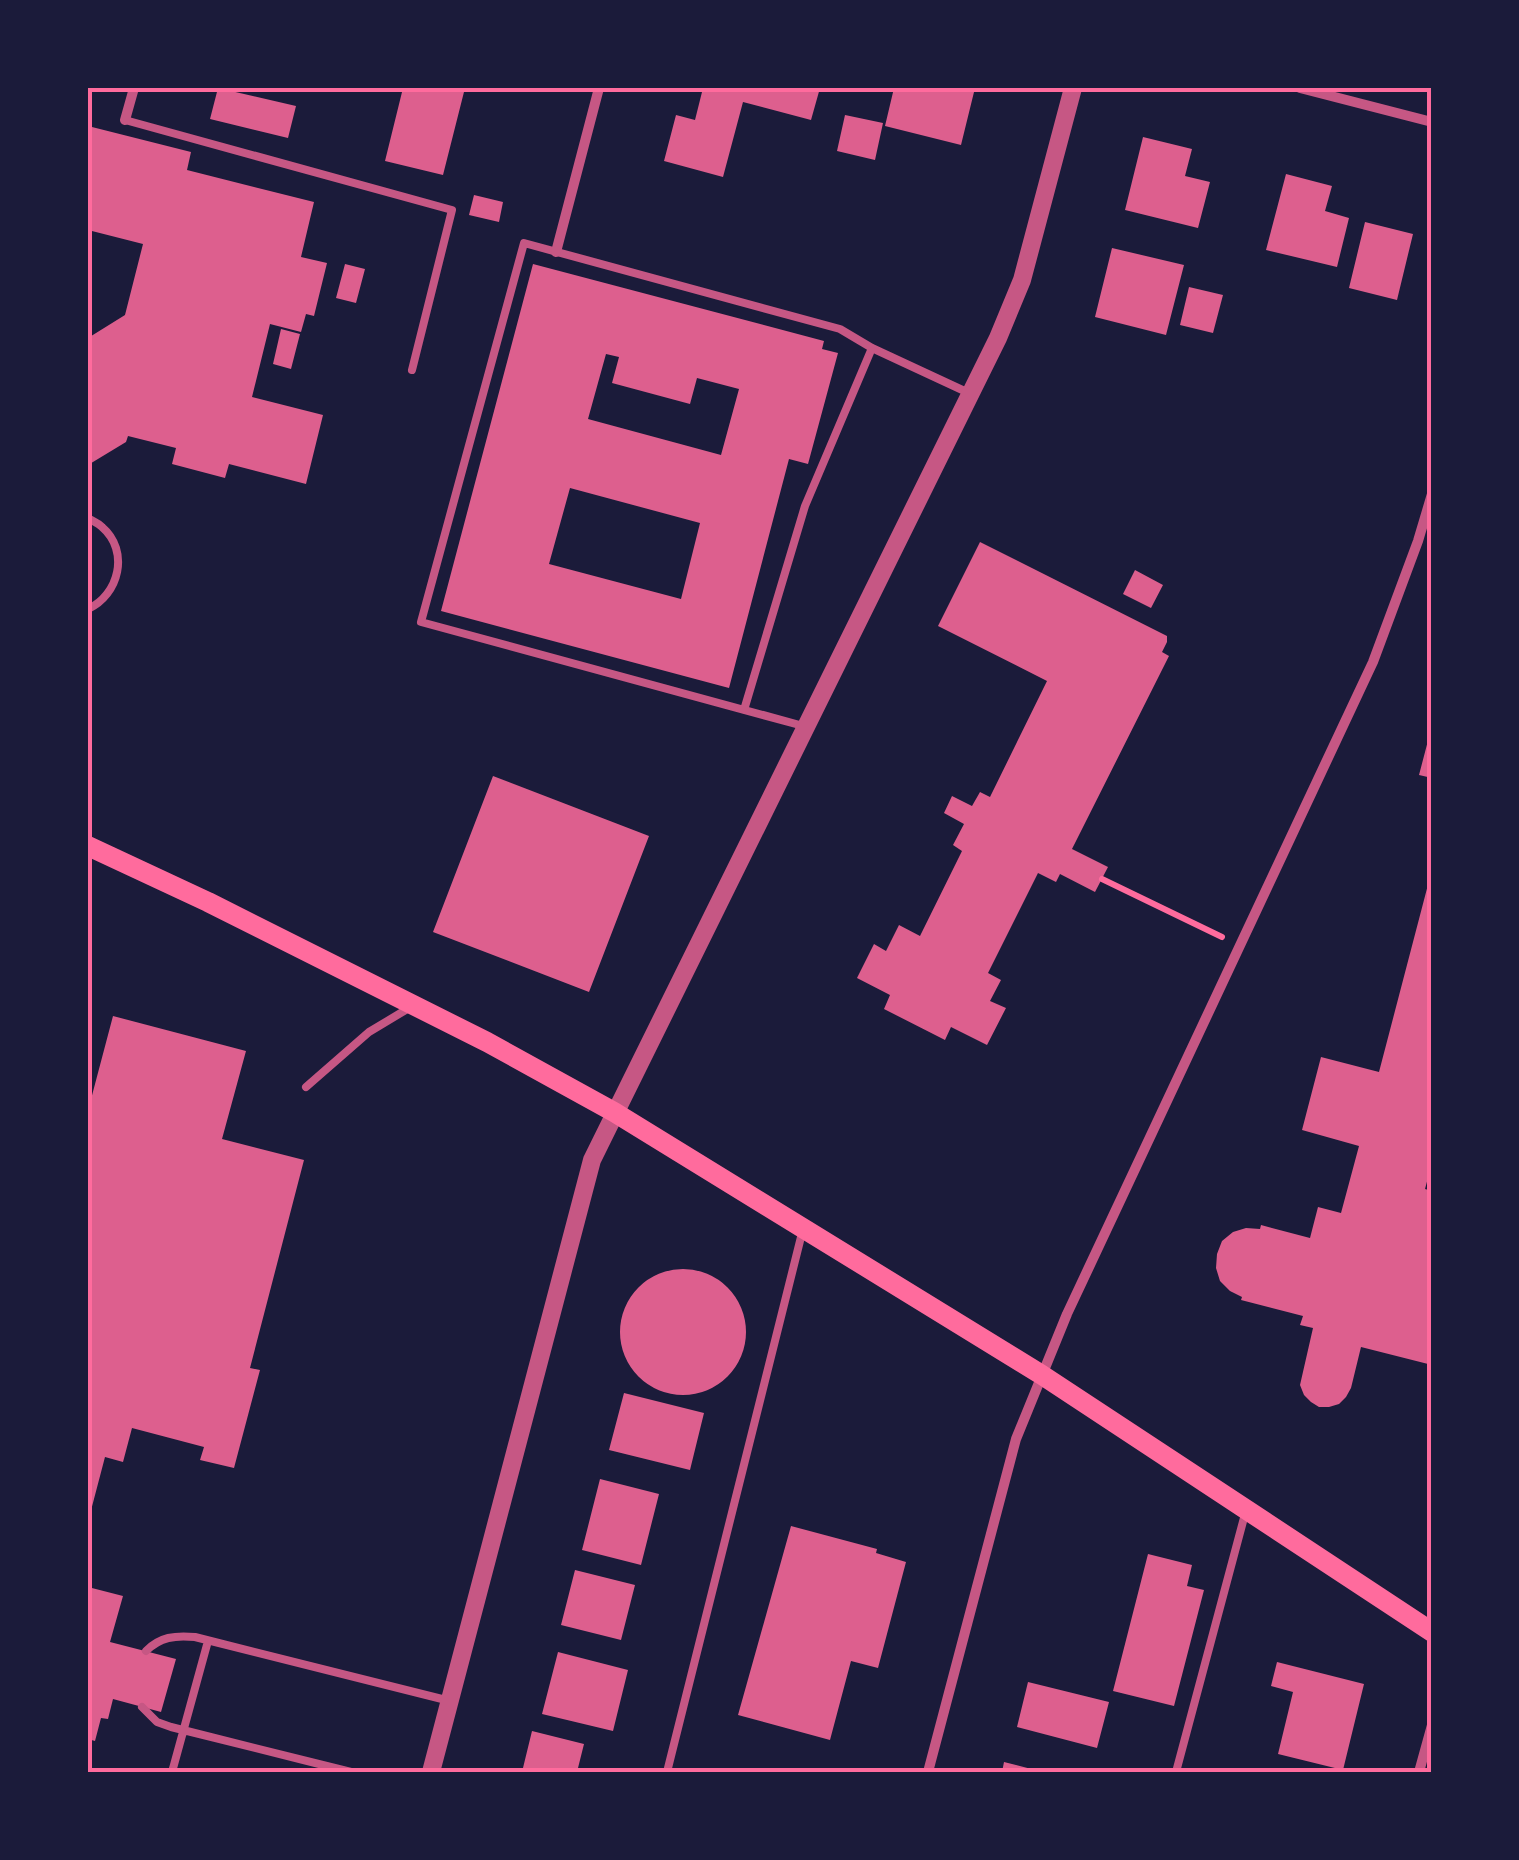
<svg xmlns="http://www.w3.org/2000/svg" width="1519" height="1860" font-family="'Space Grotesk',sans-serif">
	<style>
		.building { fill: #dd5f8e; fill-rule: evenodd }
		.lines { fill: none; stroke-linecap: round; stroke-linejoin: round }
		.path { stroke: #ff6b9d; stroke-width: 6 }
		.service { stroke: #c65784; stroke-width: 8 }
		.minor { stroke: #c65784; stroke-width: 10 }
		.tertiary { stroke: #c65784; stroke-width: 18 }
		.secondary { stroke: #ff6b9d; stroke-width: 20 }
		.neatline { fill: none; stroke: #ff6b9d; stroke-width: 4 }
	</style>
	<rect width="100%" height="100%" fill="#1b1b3a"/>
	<!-- building -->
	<path class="building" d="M218,88L296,106L288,138L210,119Z
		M403,88H465L443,175L385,161Z
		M703,88H820L811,120L743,102L723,177L664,161L676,115L695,120Z
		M894,88H975L961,145L885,126Z
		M845,115L883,123L875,160L837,151Z
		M88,126L191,152L187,170L314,202L301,257L327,263L314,316L306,314L301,332L270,324L252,397L323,415L306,484L229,464L225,478L172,464L176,448L128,436L126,442L88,465V338L125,315L143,244L88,230Z
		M1143,137L1192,149L1185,176L1210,182L1198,228L1125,210Z
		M1286,174L1332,186L1325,211L1349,218L1337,267L1266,250Z
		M474,195L503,202L499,222L469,215Z
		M1365,222L1413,234L1397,300L1349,288Z
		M1112,248L1184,265L1166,335L1095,317Z
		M345,264L365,269L356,303L336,298Z
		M533,264L824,341L822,349L838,353L808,464L789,459L729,688L441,611ZM606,354L619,357L612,383L690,404L697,378L739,389L721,455L588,419ZM570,488L700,523L681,599L549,564Z
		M1189,287L1223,295L1213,333L1180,325Z
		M281,329L300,334L291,369L273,364Z
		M980,542L1167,636V642L1162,652L1169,656L1072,849L1108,867L1095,892L1060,874L1056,882L1038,873L988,973L1001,980L990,1001L1006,1008L987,1045L951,1027L945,1040L884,1009L890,995L857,978L874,944L886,951L899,925L920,936L962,851L953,845L964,824L944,813L952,796L972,806L980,792L990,797L1047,681L938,626Z
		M1135,570L1163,585L1151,608L1123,594Z
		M1430,733H1432V778L1419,775Z
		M493,776L649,836L589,992L433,932Z
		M1430,877L1432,1163L1425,1189L1432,1191V1365L1361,1347L1351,1388L1346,1397L1339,1404L1329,1407H1319L1311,1402L1304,1395L1300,1385L1313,1328L1300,1325L1303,1316L1241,1300L1242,1297L1230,1291L1220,1281L1216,1268L1217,1254L1222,1241L1233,1232L1246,1228L1260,1229L1261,1225L1310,1238L1318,1207L1341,1213L1359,1146L1302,1130L1321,1057L1379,1072Z
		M113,1016L246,1051L222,1139L304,1160L250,1368L260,1370L234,1468L200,1460L204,1447L132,1428L123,1462L105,1457L89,1518L88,1103H90Z
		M620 1332a63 63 0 1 1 126 0a63 63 0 1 1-126 0Z
		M624,1393L704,1413L690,1470L609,1450Z
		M600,1479L659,1494L641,1565L582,1550Z
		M791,1526L877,1549L876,1553L906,1562L878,1668L851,1661L830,1740L738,1715Z
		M1148,1554L1192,1565L1187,1586L1204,1590L1174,1706L1113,1691Z
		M575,1570L635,1585L621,1640L561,1625Z
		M88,1587L123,1596L110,1642L176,1659L161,1712L113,1699L108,1719L101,1718L95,1741L88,1739Z
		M558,1652L628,1670L613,1731L542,1714Z
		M1277,1662L1364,1684L1343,1770L1278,1754L1293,1692L1271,1686Z
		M1028,1682L1109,1702L1097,1748L1017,1727Z
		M532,1731L584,1744L577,1772H522Z
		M1004,1762L1039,1771V1772H1002Z"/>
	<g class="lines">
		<!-- path -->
		<path class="path" d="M1102,879L1222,937"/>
		<!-- service -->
		<path class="service" d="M125,120L452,210L412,370
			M88,518C92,521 98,523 102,527C130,551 119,595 88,609
			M744,710L805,506L872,348
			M807,727L421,622L524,243L840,329L872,348L971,394
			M306,1087L369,1032L409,1008
			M146,1651C160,1637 175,1635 195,1637L450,1701
			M142,1707L157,1722L171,1727L351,1772
			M172,1772L208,1641
			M667,1772L803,1229
			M1176,1772L1245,1514"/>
		<!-- minor -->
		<path class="minor" d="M1300,88L1432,122
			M125,120L134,88
			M556,252L599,88
			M928,1772L1016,1439L1067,1314L1373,662L1418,541L1432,494
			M1419,1772L1432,1725"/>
		<!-- tertiary -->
		<path class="tertiary" d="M431,1772L592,1160L998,338L1022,280L1073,88"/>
		<!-- secondary -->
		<path class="secondary" d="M88,846L208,902L487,1042L614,1112L1042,1375L1432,1632"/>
	</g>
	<!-- border -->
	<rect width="1519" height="1860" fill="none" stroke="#1b1b3a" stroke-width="180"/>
	<rect x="90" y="90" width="1339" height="1680" class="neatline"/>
</svg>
